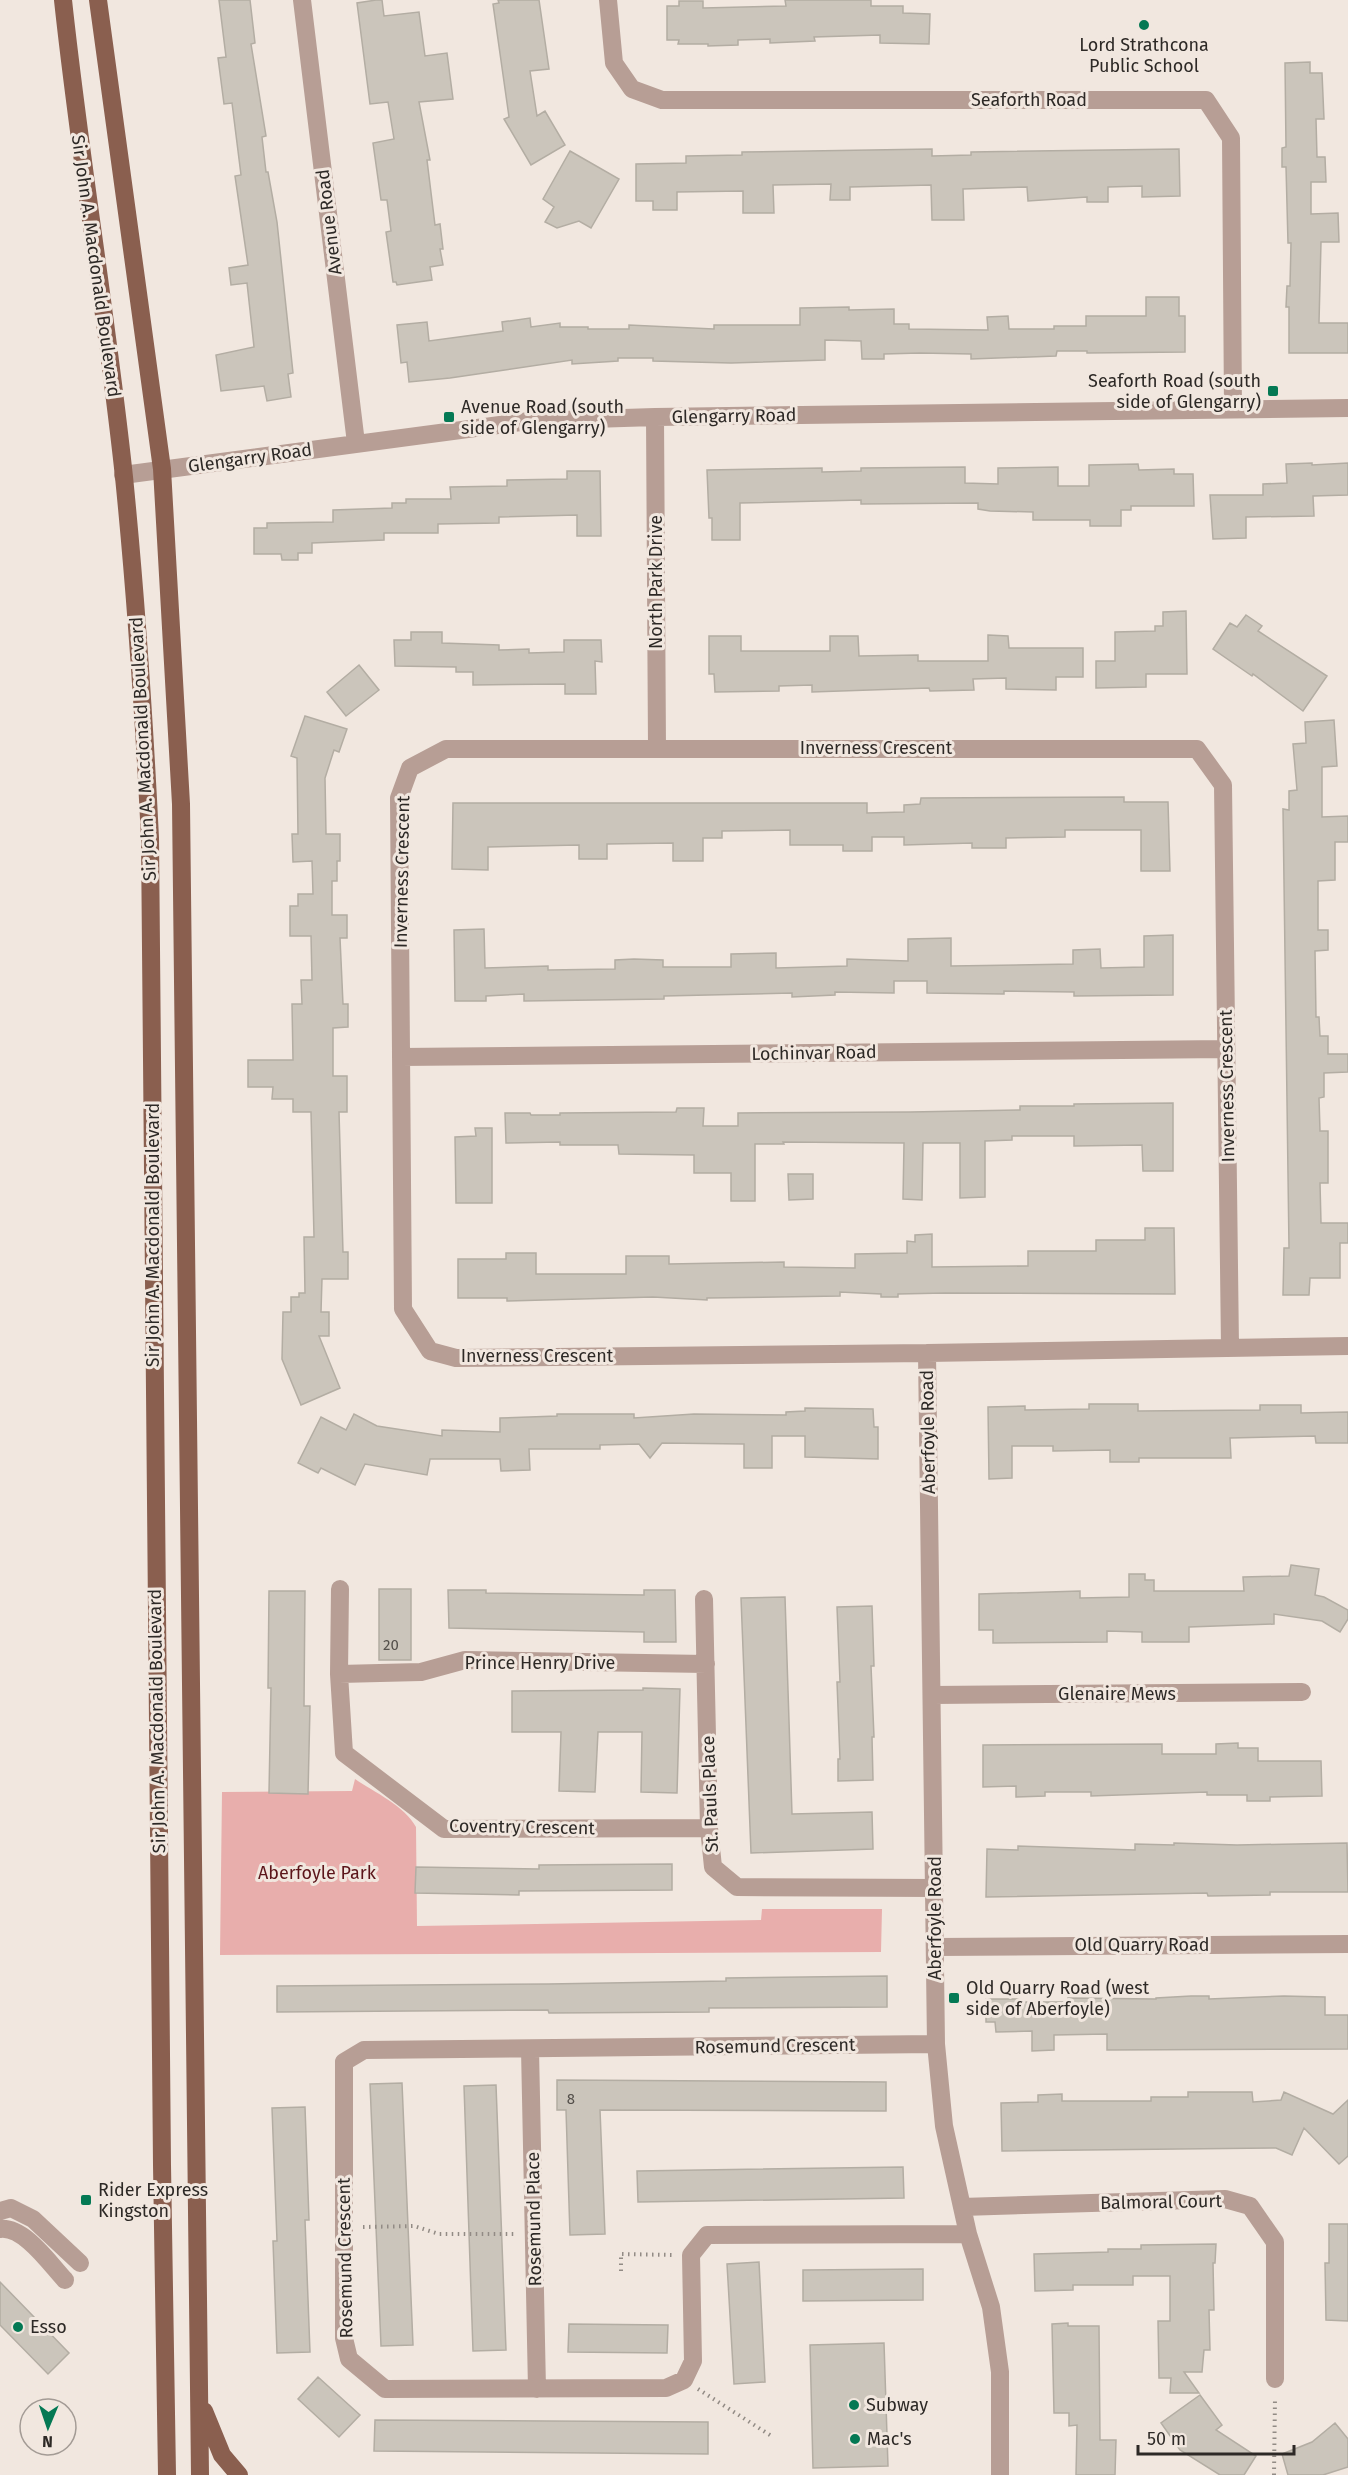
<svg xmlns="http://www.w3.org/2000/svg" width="1348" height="2475" font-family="'Fira Sans',sans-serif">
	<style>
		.green { fill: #e8aeac }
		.building { fill: #cbc5bb; stroke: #b3ada3; stroke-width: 1.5 }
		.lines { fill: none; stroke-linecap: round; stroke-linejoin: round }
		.path { stroke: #928b85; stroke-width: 4; stroke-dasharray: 1.5 4.5; stroke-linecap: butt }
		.minor { stroke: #b79e95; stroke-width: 18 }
		.major { stroke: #8a5f4f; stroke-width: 18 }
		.poi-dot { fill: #047954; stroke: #f1e7df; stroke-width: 2 }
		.labels { text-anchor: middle; stroke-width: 6; stroke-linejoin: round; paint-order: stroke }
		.number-label { font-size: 15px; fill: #54504b }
		.poi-label { font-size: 18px; fill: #2d2926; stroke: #f1e7df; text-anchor: start }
		.street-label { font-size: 18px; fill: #2d2926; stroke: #f1e7df }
		.park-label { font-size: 18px; fill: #5b151a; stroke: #f1e7df }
	</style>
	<rect width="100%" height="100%" fill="#f1e7df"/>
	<!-- green -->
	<path class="green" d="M355,1779C374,1792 405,1806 416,1827L417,1926L761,1920L762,1909H882L881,1952L220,1955L222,1792L352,1791Z"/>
	<!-- building -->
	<path class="building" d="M219,0H250L255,43L251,44L266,136L262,137L266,172H268L277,222L293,373L288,374L291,397L267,401L264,386L221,391L216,355L254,347L247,283L231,285L229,268L248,265L235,176L241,175L232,103L224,104L218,58L226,57Z
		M376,0H382L384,16L419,12L425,56L447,53L453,99L419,102L430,160H427L435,225L440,224L443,249H440L443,265L430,267L432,280L397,285L396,282H393L386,232L391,231L387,200H381L373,143L394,139L388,102L370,104L357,3Z
		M498,0H539L549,69L530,71L537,116L545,111L565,145L531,165L504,119L509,117L493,4L499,3Z
		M785,0H871V6H903V13L930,14L929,44L880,43V35L814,37L815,41L770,43V39L738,40V45L708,46V44H678L679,40H667V6H679V1H703V8L786,6Z
		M1310,62V73H1322L1324,119H1316L1317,157H1325L1326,182H1311V214L1338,213L1339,242H1321L1319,323H1348V353H1289V307H1286L1287,286H1290L1291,243H1288L1286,167H1282V148L1286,147L1285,63Z
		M932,149V156L971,155V152L1179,149L1180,196L1142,197V186L1108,187V202H1087V197L1028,201L1027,187L963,189L964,220H932L931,185L850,187V200H830L831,184L773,185L774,213H743V191L677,192V210H653V201H636V164L686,163V156L742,155V152Z
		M570,151L619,179L591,228L579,221L557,228L545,222L554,207L543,199Z
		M1146,297H1179V316H1185V352L1087,353V351H1057L1056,356L971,359V354L920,353L884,354V359H862L861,341L825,340V360L731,363L653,361V358H618V361L572,364V360L450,378L409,382L407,362L401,363L397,325L427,322L429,341L503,331L502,322L530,318L531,327L560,323V327H588V329H629V325L714,329V325H800V308L849,307V310L894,309V324H909V329L988,330L987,317L1008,316L1009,329H1054V326H1086V316H1146Z
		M1312,463V465L1348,463V495L1313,496L1314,516L1246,517V538L1213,539L1210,495H1263V484L1287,483L1286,464Z
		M1138,464L1139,470L1174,469V474H1193L1194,506H1131V510H1121V526H1090V520H1033V512L990,511L978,509V503L861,504V500L740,503V540H712V518H709L707,470L822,468V472L861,471V468L965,467V483L998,484V468L1058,467V486H1089V465Z
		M567,471H600L601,536H577V515L499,517V523L438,524V533H384V540L312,543V553H298V560H282L281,554H254V528H267V523L333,522V510L392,508V503H406V499H451L450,487L507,486V480L567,479Z
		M1186,611L1187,674H1146V687L1096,688V661H1115V632L1155,631V626H1163V612Z
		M1246,615L1262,626L1258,631L1327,676L1303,711L1253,674L1252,676L1213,649L1230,623L1237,627Z
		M411,632H442V643L499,645V650L529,649V653L564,652V640H601L602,662L595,661L596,694H565V684L473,685V672H456V667L395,666L394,640H411Z
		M988,635L1008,636L1009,648H1083V677H1056V690L1006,689V678L973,679L974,690L930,691L929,688L812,692V685L779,686V691L715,692L714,674H709V636H741V651H830V636H858L859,656L918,655V661H988Z
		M359,665L379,690L346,716L327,692Z
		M305,716L347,729L339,752L334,750L325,778L326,834H340V861H337V881H332V915H347V938H340L343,1004H348V1027L333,1028V1076H347V1112H339L343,1252H348V1279H322L321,1312H329V1336H319L340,1388L301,1405L282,1359L283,1312H291V1297H299V1293H305L304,1237H314L311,1112H293V1099H272L273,1087H248V1060H293L292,1004H302L301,980H312L311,936H290V906H298V894H313L312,861L293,862L292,834H298L297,758L291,756Z
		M1334,720L1337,766L1322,767V817L1348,816V842H1335V880L1318,881V930H1328V950L1315,951L1316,1017H1319L1320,1036H1328V1054H1348V1072L1324,1073V1097L1319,1098L1320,1131H1328V1183H1320L1321,1223H1348V1243H1340V1278H1310L1309,1295H1283L1284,1248H1289L1283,809L1289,810V791L1297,790L1293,744L1306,743L1305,722Z
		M1124,797V802H1168L1170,871H1141V830H1065V837L1006,838V848H972V843L904,845V837H872V851H843V845H790V830L722,831V838H703V861H673V843L607,844V859H579V845L488,847V870L452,869L453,803H867V813L904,812V805L920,804L921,798Z
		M484,929L485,968L548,966V970L615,969V960L634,959L663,960V967H731V954L776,953V968L847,966V959L908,961V939L951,938V966L1073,964V950L1100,949L1101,968L1144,967V936L1173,935V995L1074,996V992L1004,991V994L927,993V981H894V993L835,992V995L792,997V993L664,996V999L524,1001V994L486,996V1001H455L454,930Z
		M1173,1103V1171H1143L1142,1145L1074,1146V1136H1012V1140L985,1141V1197L960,1198V1143H923L922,1200L903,1199L904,1143L783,1142L784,1144H755V1201H731V1173H694V1155L619,1154L618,1145H560V1142L506,1143L505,1113H530L531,1115H560V1113L676,1112L677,1108H704L703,1126H738V1113L910,1112L1020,1110V1106H1074V1104Z
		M475,1128H492V1203H456L455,1137L476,1136Z
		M788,1174H813V1199L789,1200Z
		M1145,1228H1174L1175,1294L945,1293L898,1294V1297H881V1294L840,1292V1296L707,1298V1300L653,1297L507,1301V1298H458V1259H506V1253H536V1274H626V1256H669V1264L784,1262V1267L855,1268V1254L907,1253V1241L915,1242V1235L932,1234V1267L1028,1266V1251H1096V1240H1145Z
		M1089,1404H1138V1411L1260,1410V1405H1301V1413L1348,1412V1443H1316L1315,1436L1230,1438L1231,1458H1139V1462H1110V1450L1053,1451V1446H1012V1478L989,1479L988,1407L1025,1406V1410L1089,1409Z
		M805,1408L873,1409L874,1427H878V1459L805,1457V1436H772V1468H744V1444L662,1443L650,1458L639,1444L600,1445V1449H529L530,1470L501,1471L500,1459H430L427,1475L365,1464L355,1485L321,1468L318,1473L298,1463L321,1417L346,1430L354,1414L377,1426L442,1436V1430L500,1432V1418L557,1416V1414H634V1418L694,1414L786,1415V1412L805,1411Z
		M1291,1565L1319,1569L1315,1595L1324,1597L1348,1610V1619L1340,1632L1322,1621L1274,1614V1624L1189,1627V1642H1142V1632L1107,1631V1642L993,1643V1630H979V1594L1080,1591V1598L1129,1597V1574H1145V1580H1154V1591H1244L1243,1577L1289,1576Z
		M379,1589H411V1660H379Z
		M448,1590H486V1593L644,1595V1590H675L676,1642H644V1632L449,1628Z
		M269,1591H305L304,1706H310L308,1794L269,1793L271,1688H268Z
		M785,1597L792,1814L872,1812L873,1849L751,1853L741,1598Z
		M872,1606L874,1666H871L874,1737H872L873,1780L838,1781V1759H840L837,1682H840L837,1607Z
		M643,1688L680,1689L677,1793L641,1792L642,1732H598L595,1792L559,1791L561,1732H512V1691L643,1690Z
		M1238,1743V1748H1258V1761H1321L1322,1796L1270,1797V1801H1247V1795H1207V1792L1091,1796V1792H1045V1796L1016,1797V1786L983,1787V1745L1162,1744V1754H1216V1744Z
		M1174,1843L1237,1845L1347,1843L1348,1892H1270V1895L1208,1896L1207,1893L986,1897L987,1849L1018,1850V1846L1135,1850V1844L1174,1845Z
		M672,1864V1890L519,1891V1895L415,1893L416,1867L539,1869V1865Z
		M887,1976V2007L709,2008V2012L549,2013L548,2010L277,2012V1986L548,1984L726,1981V1978Z
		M1191,1996H1209V1999L1284,1996L1325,1997V2015H1348V2049L1107,2050V2034L1054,2035V2050L1032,2051V2031L996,2032L995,2022H986V1999H1018V2002H1068V1998L1156,1999V1998Z
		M557,2080L886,2082V2111L600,2110L605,2234L570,2235L566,2110H557Z
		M402,2083L413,2345L381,2346L370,2084Z
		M496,2085L506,2350L473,2351L464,2086Z
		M1188,2092H1252L1253,2102L1281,2100L1284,2092L1333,2114L1348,2100V2156L1339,2164L1304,2128L1292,2155L1276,2148L1002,2151L1001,2103L1038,2102V2095L1062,2094V2101H1151V2097H1188Z
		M305,2107L309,2220H305L310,2352L277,2353L273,2241H277L272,2108Z
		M903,2167L904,2198L638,2202L637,2171Z
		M1329,2224H1348V2321L1326,2320L1325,2263H1329Z
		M1216,2244L1215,2263H1213L1214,2310H1209L1210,2350H1204L1202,2372H1184L1199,2393H1170L1171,2378H1159L1158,2321H1170V2276H1133V2285H1073V2290L1035,2291L1034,2254L1108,2252V2249H1141V2245Z
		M759,2262L765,2382L734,2384L727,2264Z
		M923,2269V2300L803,2301V2270Z
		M0,2282L69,2353L48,2374L0,2325Z
		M1068,2323V2326H1099L1100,2440H1116L1115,2475H1076L1077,2425L1069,2426V2413H1054L1052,2324Z
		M569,2324L668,2325L667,2353L568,2352Z
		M884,2343L888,2466L813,2468L810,2345Z
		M318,2377L360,2415L339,2437L298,2399Z
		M1200,2395L1222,2425L1216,2430L1256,2456L1244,2475H1220L1180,2450L1161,2423Z
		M375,2420L708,2422V2454L374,2451Z
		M1335,2423L1348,2439V2467L1323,2475H1288L1282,2454L1312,2442Z"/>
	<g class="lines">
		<!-- path -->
		<path class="path" d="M363,2227L414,2226L439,2234H516
			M621,2271V2254L672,2255
			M698,2389L773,2437
			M1274,2475L1275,2398"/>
		<!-- minor -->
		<path class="minor" d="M302,0L356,443
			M608,0L614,63L632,89L662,100H1206L1231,138L1233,409
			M655,417L657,748
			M123,475L529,421L655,417L1348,408
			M401,1057L1227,1049
			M1230,1347L1223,785L1197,749H446L410,768L399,798L403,1309L430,1351L456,1358L927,1353L1348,1346
			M927,1353L936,2044L944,2126L968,2234L991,2307L1000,2372V2475
			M340,1589L339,1674L344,1753L444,1829L709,1828
			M704,1599L709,1828L713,1867L737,1887L935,1888
			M339,1674L421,1672L465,1660L706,1664
			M933,1695L1302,1692
			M936,1947L1348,1944
			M936,2044L364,2050L344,2062V2338L349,2359L385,2389L666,2388L684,2380L693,2361L691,2255L707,2235L968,2234
			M530,2049L537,2389
			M962,2207L1225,2199L1250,2206L1275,2242V2379
			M0,2211L11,2208L33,2219L80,2263
			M0,2229C24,2226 50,2264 65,2280"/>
		<!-- major -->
		<path class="major" d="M63,0C80,159 107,317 124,477C136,597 144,717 150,838L162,2165L167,2475
			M98,0L162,469L181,804L200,2475
			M204,2411L222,2455L239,2475"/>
	</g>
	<!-- markers -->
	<g class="poi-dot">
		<circle cx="1144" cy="25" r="6"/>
		<rect x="1267" y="385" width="12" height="12" rx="3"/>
		<rect x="443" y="411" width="12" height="12" rx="3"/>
		<rect x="948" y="1992" width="12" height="12" rx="3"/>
		<rect x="80" y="2194" width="12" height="12" rx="3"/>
		<circle cx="18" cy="2327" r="6"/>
		<circle cx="854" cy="2405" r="6"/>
		<circle cx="855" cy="2439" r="6"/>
	</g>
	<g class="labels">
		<!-- number labels -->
		<g class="number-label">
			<text x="391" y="1650">20</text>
			<text x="571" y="2104">8</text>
		</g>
		<!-- poi labels -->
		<g class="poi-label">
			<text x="1144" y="51" text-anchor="middle">Lord Strathcona<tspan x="1144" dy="21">Public School</tspan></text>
			<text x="1261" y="387" text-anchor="end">Seaforth Road (south<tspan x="1261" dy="21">side of Glengarry)</tspan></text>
			<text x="461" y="413">Avenue Road (south<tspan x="461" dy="21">side of Glengarry)</tspan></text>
			<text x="966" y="1994">Old Quarry Road (west<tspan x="966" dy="21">side of Aberfoyle)</tspan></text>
			<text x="98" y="2196">Rider Express<tspan x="98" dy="21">Kingston</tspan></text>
			<text x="30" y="2333">Esso</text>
			<text x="866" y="2411">Subway</text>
			<text x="867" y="2445">Mac's</text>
		</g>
		<!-- street labels -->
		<g class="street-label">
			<text x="1029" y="106">Seaforth Road</text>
			<text transform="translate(329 222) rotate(-97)" y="6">Avenue Road</text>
			<text transform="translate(96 266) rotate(82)" y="6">Sir John A. Macdonald Boulevard</text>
			<text transform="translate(734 416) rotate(-1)" y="6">Glengarry Road</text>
			<text transform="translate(250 458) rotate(-8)" y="6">Glengarry Road</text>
			<text transform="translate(656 582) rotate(-90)" y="6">North Park Drive</text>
			<text x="876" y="754">Inverness Crescent</text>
			<text transform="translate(143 749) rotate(-93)" y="6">Sir John A. Macdonald Boulevard</text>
			<text transform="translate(402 872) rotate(-89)" y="6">Inverness Crescent</text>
			<text transform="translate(814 1053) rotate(-1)" y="6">Lochinvar Road</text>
			<text transform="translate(1227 1086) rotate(-91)" y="6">Inverness Crescent</text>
			<text transform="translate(153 1235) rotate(-90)" y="6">Sir John A. Macdonald Boulevard</text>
			<text x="537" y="1362">Inverness Crescent</text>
			<text transform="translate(928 1432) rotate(-91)" y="6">Aberfoyle Road</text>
			<text x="540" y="1669">Prince Henry Drive</text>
			<text x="1117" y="1700">Glenaire Mews</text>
			<text transform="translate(157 1721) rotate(-91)" y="6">Sir John A. Macdonald Boulevard</text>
			<text transform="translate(710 1794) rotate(-92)" y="6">St. Pauls Place</text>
			<text transform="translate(522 1827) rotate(1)" y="6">Coventry Crescent</text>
			<text transform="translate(935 1918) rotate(-90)" y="6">Aberfoyle Road</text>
			<text x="1142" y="1951">Old Quarry Road</text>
			<text transform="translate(775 2046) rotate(-1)" y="6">Rosemund Crescent</text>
			<text transform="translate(1161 2202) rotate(-1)" y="6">Balmoral Court</text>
			<text transform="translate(534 2219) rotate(-91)" y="6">Rosemund Place</text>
			<text transform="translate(345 2258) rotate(-91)" y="6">Rosemund Crescent</text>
		</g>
		<!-- park labels -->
		<g class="park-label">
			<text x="317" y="1879">Aberfoyle Park</text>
		</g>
	</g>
	<!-- north arrow -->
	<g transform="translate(48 2427) rotate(182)"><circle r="28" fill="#f1e7df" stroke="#a39b95" stroke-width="1.5"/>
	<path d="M0-4.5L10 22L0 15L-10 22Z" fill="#047954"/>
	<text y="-9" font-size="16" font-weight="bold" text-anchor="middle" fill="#2d2926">N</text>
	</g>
	<!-- scale -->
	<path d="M1138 2445v9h156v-9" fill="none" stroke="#2d2926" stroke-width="3"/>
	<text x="1147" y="2445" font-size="18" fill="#2d2926" stroke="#f1e7df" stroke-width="4.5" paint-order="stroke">50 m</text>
</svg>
